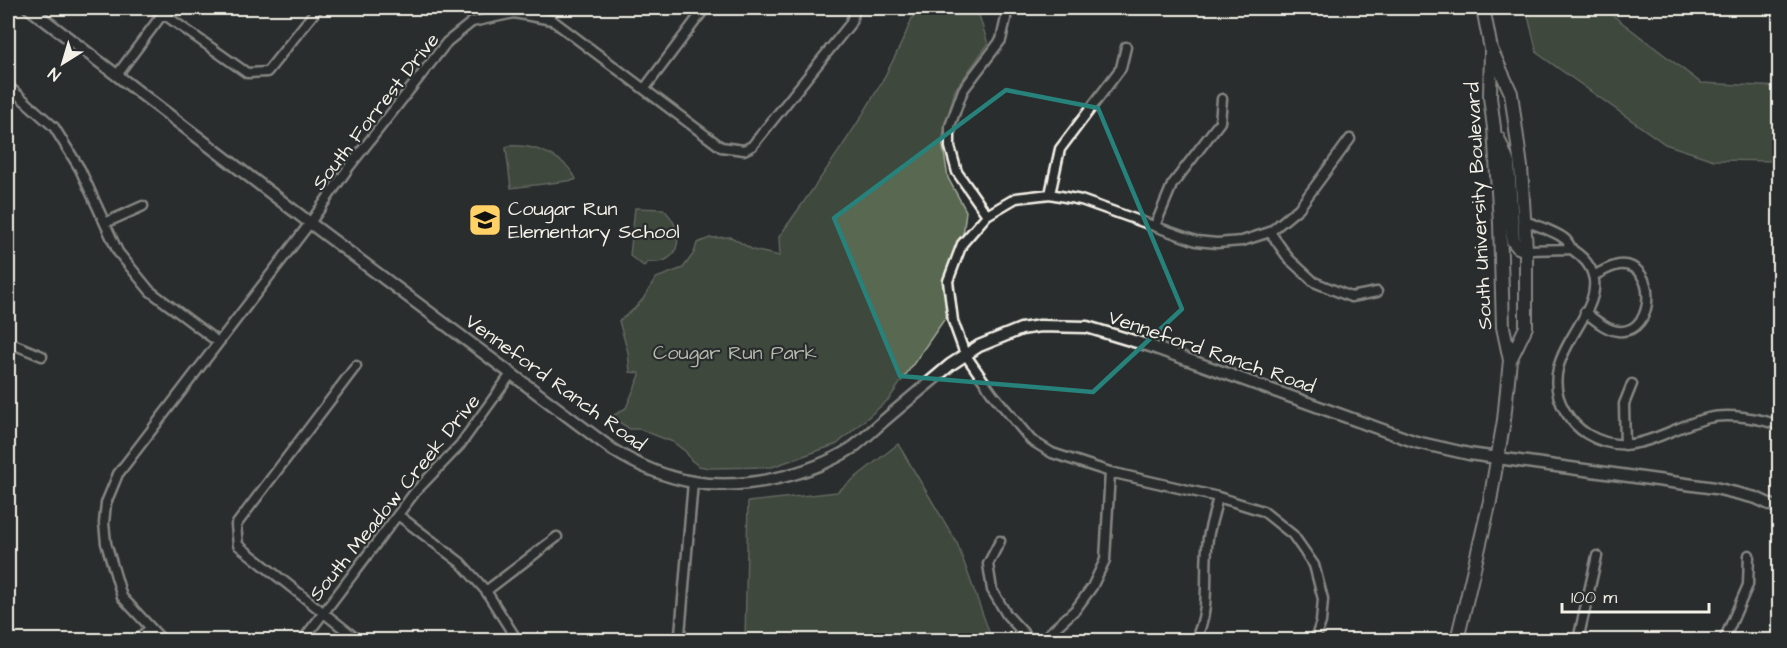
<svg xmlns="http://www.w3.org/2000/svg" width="1787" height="648" font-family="'Architects Daughter',sans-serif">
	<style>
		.green { fill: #596851; stroke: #a6ac9c; stroke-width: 1.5 }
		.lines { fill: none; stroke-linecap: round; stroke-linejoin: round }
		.street-casing { stroke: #f4f1e8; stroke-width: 13 }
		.secondary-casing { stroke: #f4f1e8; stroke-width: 15 }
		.primary-casing { stroke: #f4f1e8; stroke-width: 16 }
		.street { stroke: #2a2d2e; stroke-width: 8 }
		.secondary { stroke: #2a2d2e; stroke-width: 10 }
		.primary { stroke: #2a2d2e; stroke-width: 12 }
		.marked { fill: none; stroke: #26827a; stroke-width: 4.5; stroke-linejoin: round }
		.labels { text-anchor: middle; stroke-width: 4.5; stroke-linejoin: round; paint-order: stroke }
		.street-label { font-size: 20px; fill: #f4f1e8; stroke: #2a2d2e }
		.poi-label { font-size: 20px; fill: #f4f1e8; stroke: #2a2d2e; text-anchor: start }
		.park-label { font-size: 20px; fill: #b6baac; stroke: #2a2d2e }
	</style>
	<rect width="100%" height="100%" fill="#2a2d2e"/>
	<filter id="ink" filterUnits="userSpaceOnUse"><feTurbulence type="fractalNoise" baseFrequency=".0167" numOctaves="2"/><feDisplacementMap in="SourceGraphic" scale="12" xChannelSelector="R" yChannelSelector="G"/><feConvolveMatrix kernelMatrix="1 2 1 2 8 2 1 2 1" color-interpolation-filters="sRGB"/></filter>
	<g filter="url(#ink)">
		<!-- green -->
		<path class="green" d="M916,8H984L979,15L988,44L955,90L942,140L948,178L966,211L962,244L948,281L946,317L889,399L837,444L772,467L709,468L699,466L691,460L686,452L673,442L639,429H630L611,417L626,408L640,375L639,373L630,372L628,352L619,321L634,309L643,299L656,278L683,268L694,253L697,243L710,238L731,237L753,250L780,256L779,237C830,164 885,92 916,8Z
			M1526,8H1603L1701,83L1779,87V161L1714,160L1665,144L1537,53Z
			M508,146C533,144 565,156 576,179L575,180L511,188L506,148Z
			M635,208L663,209C685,228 684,266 648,262L644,266L630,256Z
			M898,444L957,543L992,640H745L748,502L837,492Z"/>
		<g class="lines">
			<defs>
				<path id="street" d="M155,8L247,73L267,72L318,8
					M117,75L167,8
					M8,86L54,127L80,169L118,252L150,291L218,342
					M645,88L705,8
					M1050,194L1060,149L1121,68L1126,47
					M987,215L957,172L950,147V126L963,90L1001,40L1006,18
					M1525,221C1535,225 1558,232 1566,240C1569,243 1570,248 1574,251C1583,257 1590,264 1593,275C1605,317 1532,357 1565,411C1571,421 1577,428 1587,434C1633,461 1664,429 1708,418C1728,413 1761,418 1780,426
					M105,223L143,206
					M1155,226L1172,185L1220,122L1222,99
					M1270,232L1289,259L1314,282L1351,297L1377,292
					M1526,250L1571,249
					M1585,312C1594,319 1606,330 1618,331C1656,335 1658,261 1619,265C1611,266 1601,272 1593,276
					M8,342L42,356
					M356,366L236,525L238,545L358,640
					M1625,445L1624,404L1632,384
					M398,515L461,563L486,591L517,640
					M1000,541L988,564L992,590L1007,615L1030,640
					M486,591L557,537
					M136,640L150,629
					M162,640L122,597L106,543L104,523L106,503L118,474L310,223L349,167L447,42L472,22L514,13L552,20L721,147L744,150L752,146L850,24L856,8
					M303,640L415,492L460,445L511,374
					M678,640L680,634L693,482
					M1042,640L1076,609L1092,587L1105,560L1110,472
					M1195,640C1212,609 1203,572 1208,538C1210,525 1215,511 1218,497
					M1315,640L1321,622L1323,599L1314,565L1293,535L1263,511L1218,497L1110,472L1052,453L1031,440L992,393L965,354L953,321L948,281L962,244L987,215L1016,198L1050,194L1081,200L1196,241L1217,243L1242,241L1270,232L1299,208L1350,139
					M1578,640L1597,556
					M1724,640L1748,585L1749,555"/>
				<path id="secondary" d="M29,8L310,223L613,450C637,465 665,477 693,482C743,491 810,475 852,448C864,439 875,428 887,418C908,400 929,383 950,365L979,346L1021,329L1040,326L1087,327L1150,346L1416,442L1469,454L1715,488L1756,498L1780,509"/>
				<path id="primary" d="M1483,8L1491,49L1511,93L1521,167L1526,250V327L1510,360
					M1498,138L1508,163L1513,241L1518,247L1526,250
					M1457,640L1490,501L1504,420L1510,360L1503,327L1500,223L1494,128L1490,97L1491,49"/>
			</defs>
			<!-- street casing -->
			<use href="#street" class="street-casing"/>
			<!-- secondary casing -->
			<use href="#secondary" class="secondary-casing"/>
			<!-- primary casing -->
			<use href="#primary" class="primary-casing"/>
			<!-- street -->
			<use href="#street" class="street"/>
			<!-- secondary -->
			<use href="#secondary" class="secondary"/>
			<!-- primary -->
			<use href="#primary" class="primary"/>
		</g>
	</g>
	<!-- marked area -->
	<path d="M0 0H1787V648H0ZM1006,90L1098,108L1182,309L1093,392L900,376L834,218Z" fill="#2a2d2e" fill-opacity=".55" fill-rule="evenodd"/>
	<path class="marked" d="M1006,90L1098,108L1182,309L1093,392L900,376L834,218Z"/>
	<!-- icons -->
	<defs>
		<symbol id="school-square" viewBox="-11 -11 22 22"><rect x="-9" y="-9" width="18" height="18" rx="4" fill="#ffd166" stroke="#2a2d2e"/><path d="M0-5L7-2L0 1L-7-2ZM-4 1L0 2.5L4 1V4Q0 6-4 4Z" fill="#111"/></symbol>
	</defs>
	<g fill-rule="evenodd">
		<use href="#school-square" x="466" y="201" width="38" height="38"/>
	</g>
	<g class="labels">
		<!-- street labels -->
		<g class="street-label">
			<text transform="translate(375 111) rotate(-52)" y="7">South Forrest Drive</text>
			<text transform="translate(1478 206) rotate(-93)" y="7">South University Boulevard</text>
			<text transform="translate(1212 351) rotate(19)" y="7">Venneford Ranch Road</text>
			<text transform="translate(556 382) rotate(36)" y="7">Venneford Ranch Road</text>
			<text transform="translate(394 497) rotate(-51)" y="7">South Meadow Creek Drive</text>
		</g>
		<!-- poi labels -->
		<g class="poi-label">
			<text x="508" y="215">Cougar Run<tspan x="508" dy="23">Elementary School</tspan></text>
		</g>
		<!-- park labels -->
		<g class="park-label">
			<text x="735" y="359">Cougar Run Park</text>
		</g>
	</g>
	<!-- margin -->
	<rect width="1787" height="648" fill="none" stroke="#2a2d2e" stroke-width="30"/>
	<rect x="15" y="15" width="1757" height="618" fill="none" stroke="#f4f1e8" stroke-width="2" filter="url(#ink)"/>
	<!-- north arrow -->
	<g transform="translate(63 63) rotate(217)" stroke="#2a2d2e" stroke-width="4.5" paint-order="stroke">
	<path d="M0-4.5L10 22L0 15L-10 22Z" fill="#f4f1e8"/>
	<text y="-9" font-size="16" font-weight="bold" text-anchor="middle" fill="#f4f1e8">N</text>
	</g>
	<!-- scale -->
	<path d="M1562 603v9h147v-9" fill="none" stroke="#f4f1e8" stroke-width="3"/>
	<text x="1571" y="603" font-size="18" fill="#f4f1e8" stroke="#2a2d2e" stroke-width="4.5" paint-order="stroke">100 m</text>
</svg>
